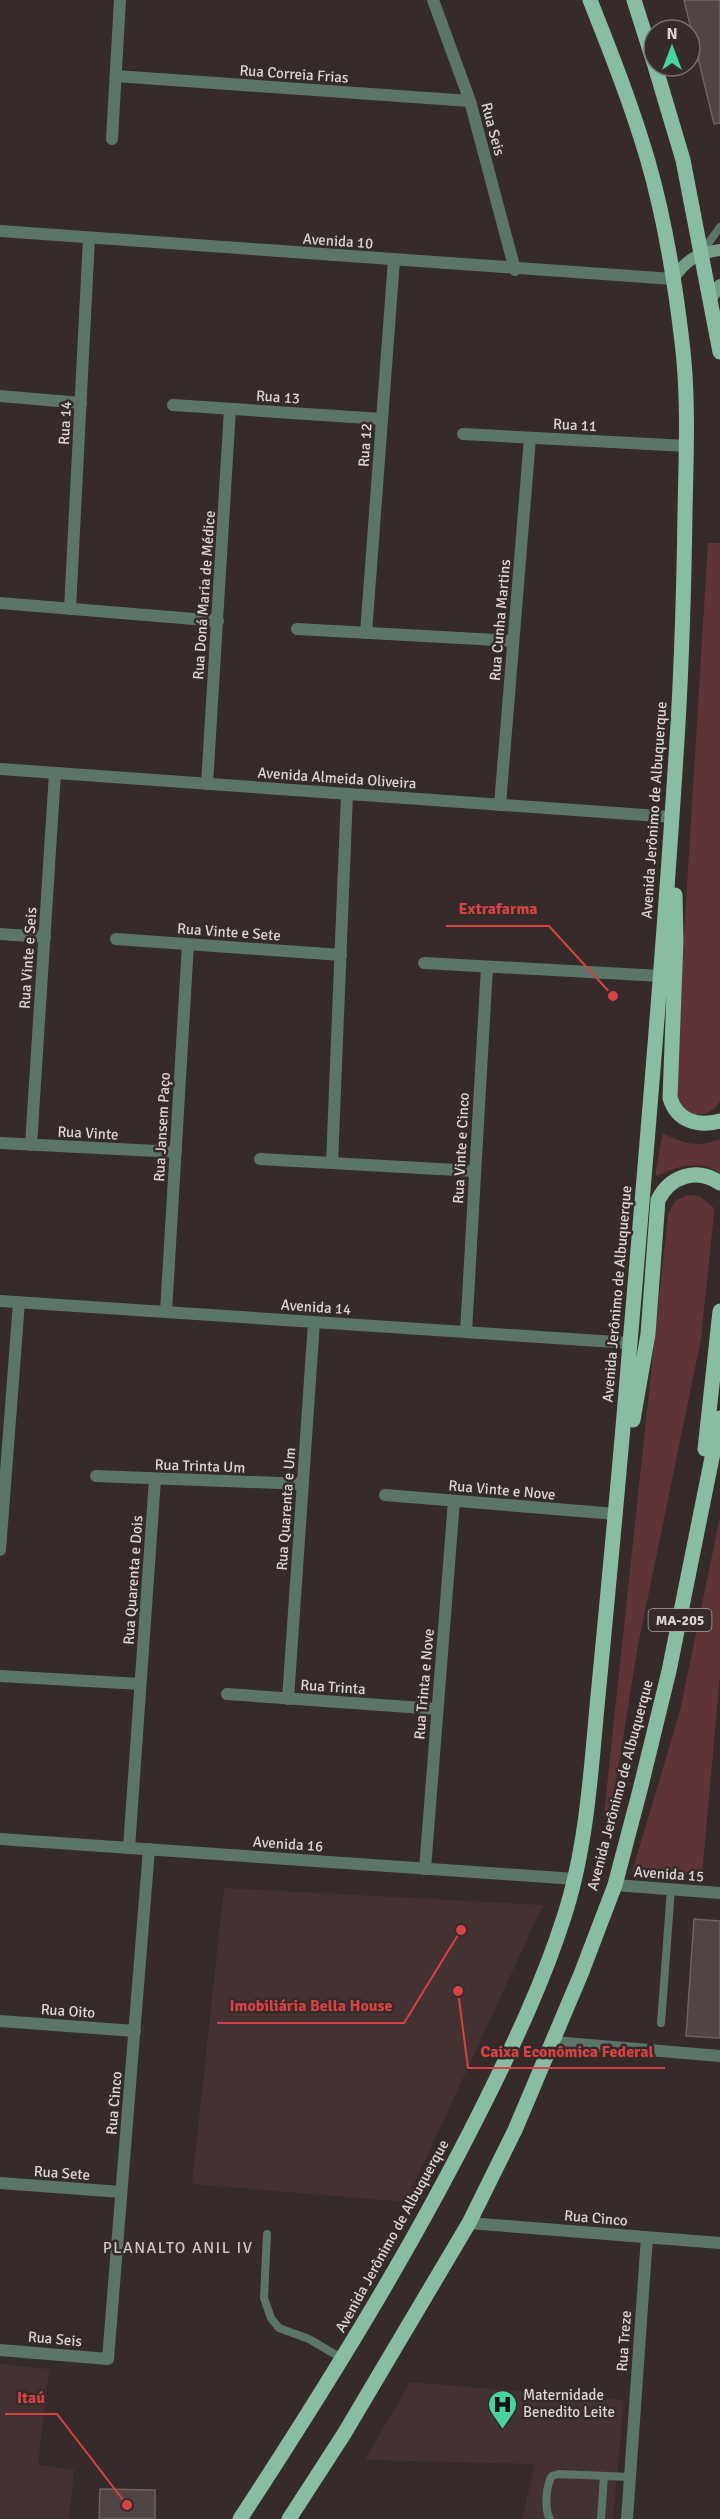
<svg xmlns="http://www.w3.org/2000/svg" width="720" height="2519" font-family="Signika,sans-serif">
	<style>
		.built { fill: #443233 }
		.green { fill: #5e3438 }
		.building { fill: #504445; stroke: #6d6161; stroke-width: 1.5 }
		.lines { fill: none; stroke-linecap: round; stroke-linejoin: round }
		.service { stroke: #5c7569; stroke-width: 8 }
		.minor { stroke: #5c7569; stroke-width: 12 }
		.tertiary { stroke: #5c7569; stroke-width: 12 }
		.secondary { stroke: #759d8a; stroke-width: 12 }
		.primary { stroke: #88bca3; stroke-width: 15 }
		.labels { text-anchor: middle; stroke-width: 5; stroke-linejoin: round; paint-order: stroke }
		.shield { fill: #362a2b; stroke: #aaa2a2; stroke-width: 1.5 }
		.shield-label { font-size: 14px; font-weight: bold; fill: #dcd5d5 }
		.street-label { font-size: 15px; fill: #dcd5d5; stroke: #362a2b }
		.poi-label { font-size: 15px; fill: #dcd5d5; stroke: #362a2b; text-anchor: start }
		.neighbourhood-label { font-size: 16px; letter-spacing: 1.5px; fill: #d3c4c5; stroke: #362a2b }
		.leader { fill: none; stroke: #d74242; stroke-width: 2 }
		.callout-dot { fill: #d74242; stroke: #362a2b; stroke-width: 2 }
		.callout-label { font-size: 16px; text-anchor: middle; font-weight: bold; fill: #d74242; stroke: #362a2b; stroke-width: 5; stroke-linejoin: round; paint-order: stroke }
	</style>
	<rect width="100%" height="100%" fill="#362a2b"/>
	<!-- built -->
	<path class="built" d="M224,1888L543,1905L406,2202L192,2184Z
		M0,2364L49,2369L38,2465L74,2470L69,2519H0Z
		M410,2382L624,2400L613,2519H522L535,2464L365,2460Z"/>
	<!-- green -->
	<path class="green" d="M708,543H720V1101C712,1114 702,1116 688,1115L674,1098Z
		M663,1133C683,1144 698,1148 720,1139V1173C701,1159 676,1166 657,1176L655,1175Z
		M687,1195L699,1196L713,1207L714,1213L701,1339L638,1645L611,1813L604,1814L668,1214L675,1201Z
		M720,1517V1675L702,1874L632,1872L680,1711Z"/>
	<!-- building -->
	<path class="building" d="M684,0H720V123L714,124Z
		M694,1919L720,1921V2038L686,2036Z
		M100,2489L155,2490V2519H99Z"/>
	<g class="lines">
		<!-- service -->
		<path class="service" d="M702,252L720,227
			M661,2023L671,1889
			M267,2234L264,2298L271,2318L279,2328L309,2339L343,2359
			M550,2519C544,2509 546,2485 552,2476L559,2474L630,2477
			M601,2519L604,2476"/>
		<!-- minor -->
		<path class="minor" d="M433,0L470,101L515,270
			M116,76L470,101
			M112,139L120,0
			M0,396L81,403
			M173,405L382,419
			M463,434L687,446
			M0,603L218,621
			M70,609L89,238
			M297,629L513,641
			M366,633L394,260
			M207,784L230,409
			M500,805L530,438
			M0,934L45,937
			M116,939L341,955
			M424,963L661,976
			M0,1143L176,1152
			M31,1145L55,773
			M260,1159L474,1171
			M332,1163L347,794
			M0,1301L630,1343
			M166,1312L188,944
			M466,1332L487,967
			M96,1476L303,1484
			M385,1495L616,1514
			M0,1550L19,1302
			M0,1676L140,1684
			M227,1694L437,1709
			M288,1699L314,1322
			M129,1848L155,1479
			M425,1869L454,1501
			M0,2021L135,2031
			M554,2042L720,2056
			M0,2183L121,2192
			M469,2223L720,2243
			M0,2350L108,2359L149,1849
			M627,2519L647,2237"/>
		<!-- tertiary -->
		<path class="tertiary" d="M0,231L673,279
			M0,769L672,817
			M0,1839L575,1879
			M615,1885L720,1893"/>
		<!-- secondary -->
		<path class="secondary" d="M673,279C686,260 697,253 720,250
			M711,299L720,285"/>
		<!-- primary -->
		<path class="primary" d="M634,0L654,63
			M655,66L683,160L720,352
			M675,895L676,940L670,1098C677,1121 698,1127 720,1121
			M633,1420L648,1334L658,1200C670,1176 697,1167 720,1183
			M705,1449L720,1311
			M240,2519C327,2386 410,2252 481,2110C512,2048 543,1983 564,1917C587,1847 591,1769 598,1696C609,1582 620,1469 629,1355C647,1145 665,935 678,724C682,654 684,584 685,513C686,457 689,398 682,342C675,282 665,220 648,161C632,106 611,53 590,0
			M289,2519L344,2434L469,2223L515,2130L581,1974L615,1885L640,1790L669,1671L720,1418"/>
	</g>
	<!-- icons -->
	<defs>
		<symbol id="hospital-pin" viewBox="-11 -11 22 30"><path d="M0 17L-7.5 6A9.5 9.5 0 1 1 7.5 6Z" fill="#47d49e" stroke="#362a2b"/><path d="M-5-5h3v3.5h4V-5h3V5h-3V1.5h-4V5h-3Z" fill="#111"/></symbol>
	</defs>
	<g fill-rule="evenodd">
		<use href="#hospital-pin" x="486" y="2388" width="33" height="45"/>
	</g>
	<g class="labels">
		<!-- shield labels -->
		<rect class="shield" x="648.5" y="1609" width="63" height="22" rx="4.5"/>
		<g class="shield-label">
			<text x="680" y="1625">MA-205</text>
		</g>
		<!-- street labels -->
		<g class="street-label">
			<text transform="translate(294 74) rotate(4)" y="5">Rua Correia Frias</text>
			<text transform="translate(493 129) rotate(75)" y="5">Rua Seis</text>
			<text transform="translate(338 241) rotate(4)" y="5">Avenida 10</text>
			<text transform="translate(278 397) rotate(4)" y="5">Rua 13</text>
			<text transform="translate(65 423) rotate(-87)" y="5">Rua 14</text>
			<text transform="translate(575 425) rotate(3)" y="5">Rua 11</text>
			<text transform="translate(365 445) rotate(-86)" y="5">Rua 12</text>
			<text transform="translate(204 595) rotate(-86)" y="5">Rua Doná Maria de Médice</text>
			<text transform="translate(500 620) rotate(-85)" y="5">Rua Cunha Martins</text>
			<text transform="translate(337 778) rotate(4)" y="5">Avenida Almeida Oliveira</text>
			<text transform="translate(654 810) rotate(-86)" y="5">Avenida Jerônimo de Albuquerque</text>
			<text transform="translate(229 932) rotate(4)" y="5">Rua Vinte e Sete</text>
			<text transform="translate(28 958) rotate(-86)" y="5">Rua Vinte e Seis</text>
			<text transform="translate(162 1127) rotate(-87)" y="5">Rua Jansem Paço</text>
			<text transform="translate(88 1133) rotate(3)" y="5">Rua Vinte</text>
			<text transform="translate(461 1148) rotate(-87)" y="5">Rua Vinte e Cinco</text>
			<text transform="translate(617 1294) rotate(-85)" y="5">Avenida Jerônimo de Albuquerque</text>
			<text transform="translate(316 1307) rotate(4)" y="5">Avenida 14</text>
			<text transform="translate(200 1466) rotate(2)" y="5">Rua Trinta Um</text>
			<text transform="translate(502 1490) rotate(5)" y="5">Rua Vinte e Nove</text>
			<text transform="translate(286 1509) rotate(-86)" y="5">Rua Quarenta e Um</text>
			<text transform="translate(133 1580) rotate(-86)" y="5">Rua Quarenta e Dois</text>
			<text transform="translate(424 1684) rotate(-85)" y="5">Rua Trinta e Nove</text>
			<text transform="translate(333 1687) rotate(4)" y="5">Rua Trinta</text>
			<text transform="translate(620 1785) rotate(-75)" y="5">Avenida Jerônimo de Albuquerque</text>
			<text transform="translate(288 1844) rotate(4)" y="5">Avenida 16</text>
			<text transform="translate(669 1874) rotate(4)" y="5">Avenida 15</text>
			<text transform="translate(68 2011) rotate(4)" y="5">Rua Oito</text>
			<text transform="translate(114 2103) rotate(-85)" y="5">Rua Cinco</text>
			<text transform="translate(62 2173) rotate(4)" y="5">Rua Sete</text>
			<text transform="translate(596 2218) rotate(5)" y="5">Rua Cinco</text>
			<text transform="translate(392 2236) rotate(-61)" y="5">Avenida Jerônimo de Albuquerque</text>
			<text transform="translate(55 2339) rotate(5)" y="5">Rua Seis</text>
			<text transform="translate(624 2341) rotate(-86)" y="5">Rua Treze</text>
		</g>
		<!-- poi labels -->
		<g class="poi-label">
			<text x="523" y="2400">Maternidade<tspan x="523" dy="17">Benedito Leite</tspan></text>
		</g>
		<!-- neighbourhood labels -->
		<g class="neighbourhood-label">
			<text x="178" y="2253">PLANALTO ANIL IV</text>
		</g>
	</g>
	<!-- callouts -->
	<path class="leader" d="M613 996L549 926H446M461 1930L404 2023H217M458 1991L468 2068H665M127 2505L57 2414H5"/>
	<g class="callout-dot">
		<circle cx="613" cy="996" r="6"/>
		<circle cx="461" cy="1930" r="6"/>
		<circle cx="458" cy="1991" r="6"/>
		<circle cx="127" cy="2505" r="6"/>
	</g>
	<g class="callout-label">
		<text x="498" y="914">Extrafarma</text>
		<text x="311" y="2011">Imobiliária Bella House</text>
		<text x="567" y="2057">Caixa Econômica Federal</text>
		<text x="31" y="2403">Itaú</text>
	</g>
	<!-- north arrow -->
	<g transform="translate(672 48)"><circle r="28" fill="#362a2b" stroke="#786e6f" stroke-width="1.5"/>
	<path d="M0-4.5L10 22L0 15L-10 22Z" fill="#47d49e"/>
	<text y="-9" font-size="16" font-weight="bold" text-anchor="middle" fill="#dcd5d5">N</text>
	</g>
</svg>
